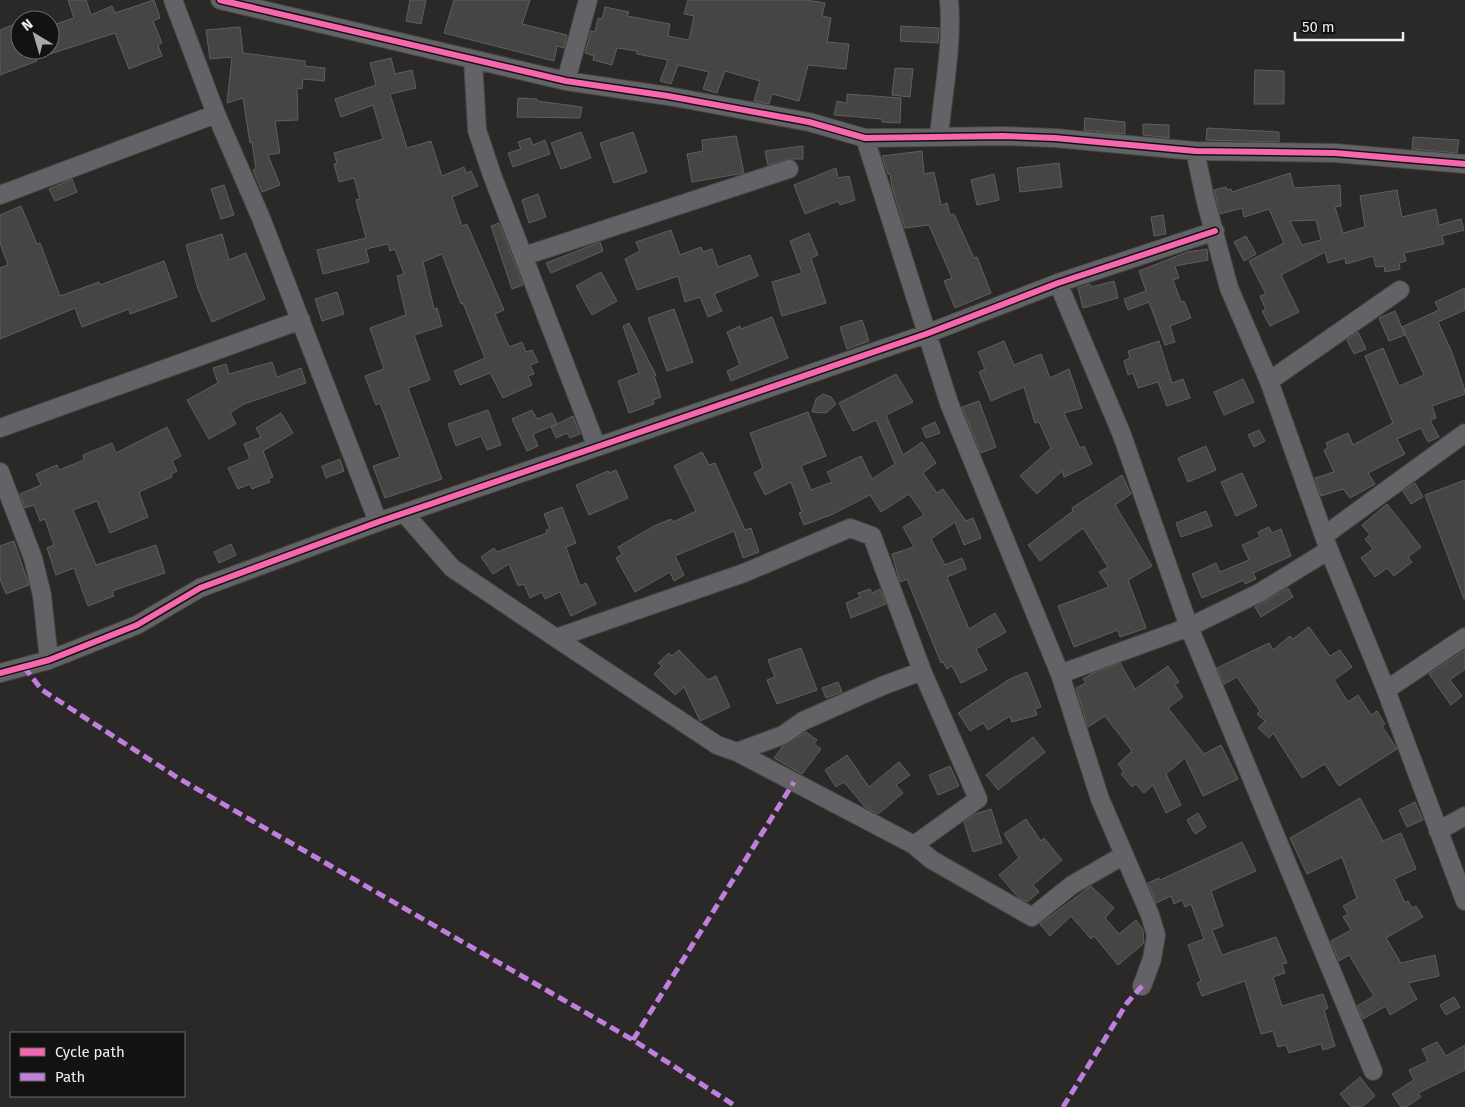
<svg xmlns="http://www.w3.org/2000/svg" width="1465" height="1107" font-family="'Fira Sans',sans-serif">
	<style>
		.building { fill: #474543; stroke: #605f5d; fill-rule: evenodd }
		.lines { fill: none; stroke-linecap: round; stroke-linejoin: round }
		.minor-casing { stroke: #464543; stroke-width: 20 }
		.minor { stroke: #636266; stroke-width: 18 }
		.quiet { stroke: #c07fdc; stroke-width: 5; stroke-dasharray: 10 5; stroke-linecap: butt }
		.cycleway-casing { stroke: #141211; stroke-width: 9 }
		.cycleway { stroke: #f766af; stroke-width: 6 }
	</style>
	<rect width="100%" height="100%" fill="#2b2927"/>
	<!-- building -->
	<path class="building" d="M68,0H86L91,15L112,6L115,13L154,0L160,18L153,21L162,43L158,45L162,56L129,69L115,33L50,54V26L74,18Z
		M410,0H426L421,24L406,21Z
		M454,0H530L522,24L567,35L564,48L557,46L554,61L444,33Z
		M688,0H806L825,3L822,16L831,18L827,42L849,44L846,69L808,65L799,101L772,94L769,104L754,101L760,81L725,71L717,93L703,89L709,72L678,65L671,84L660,81L668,60L637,54V51L617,48L612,65L593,60L594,56L585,53L591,31L595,32L598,18L602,19L605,7L629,12L627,16L670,24L668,36L689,40L694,16L684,14Z
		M20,22V50H33L37,61L0,75V30Z
		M901,26L939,28L938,43L900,41Z
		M240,27L243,53L305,61V66L325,68L324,81L303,79L302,89L297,88L298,120L275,121L280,153L268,155L280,185L262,192L253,170L256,169L252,142L250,143L243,98L227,103L232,57L210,59L206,30Z
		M391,58L395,74L412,70L416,88L390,94L407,148L431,141L442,176L464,167L466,173L471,171L478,186L452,197L462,226L467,224L504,310L495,314L509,347L522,342L526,352L532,350L538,362L530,365L534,374L528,376L532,385L503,398L490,373L460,385L454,371L485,358L463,303L461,304L442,254L423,262L434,309L437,308L442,326L414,335L430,380L408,388L442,479L385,498L373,466L400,457L380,403L376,405L365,376L384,369L370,328L406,315L397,276L404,274L395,249L390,251L388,244L366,249L369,262L323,274L317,250L366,238L356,200L360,199L354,178L339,182L334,164L337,163L334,153L383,139L373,105L341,117L335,99L376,85L370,63Z
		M895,68L913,69L910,97L892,95Z
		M1255,70L1284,71V104H1254Z
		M847,94L901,98L900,123L882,122V119L834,115L837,101L847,103Z
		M518,98L537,99V101L582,107L580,118L517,117Z
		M1085,118L1125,122V134L1084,130Z
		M1143,124L1169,125V138L1143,135Z
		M1207,128L1279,132V142L1206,140Z
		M581,132L591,158L561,169L551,143Z
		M633,132L647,172L614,183L600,143Z
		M736,136L744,173L692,182L687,154L703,151L702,140Z
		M1413,137L1459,140L1457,153L1412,149Z
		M530,138L533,145L545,140L550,154L513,167L508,153L521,149L518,142Z
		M803,146V159H786L768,165L765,151Z
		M922,151L924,174L934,172L941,205L947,203L950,215L954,214L974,258L977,257L991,293L955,308L944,281L952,278L929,225L905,228L892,187L890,174H888L882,156Z
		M1059,163L1062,187L1020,192L1017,168Z
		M836,168L838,178L849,176L855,200L840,205L838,201L805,214L794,185Z
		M1290,173L1294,188L1340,185L1341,206L1335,207L1343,233L1365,227L1360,196L1397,190L1402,217L1436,209L1439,225L1461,219L1464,230L1442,236L1444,244L1404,253L1406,261L1399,263L1400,269L1385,272L1384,266L1376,267L1373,256L1346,264L1345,258L1328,263L1325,252L1281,275L1299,312L1270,326L1262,311L1266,310L1260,296L1266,294L1249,261L1284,243L1269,209L1244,217L1242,208L1220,214L1214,190L1226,187L1227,190L1231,189L1232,192ZM1316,220L1321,240L1302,245L1290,221Z
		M994,174L999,200L977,205L971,180Z
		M72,179L77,192L55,201L49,189Z
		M224,185L234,215L221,219L211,189Z
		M538,194L546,217L529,223L522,200Z
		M21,206L37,244L40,243L60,296L99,282L100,285L164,261L177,297L130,314L129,309L82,327L75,308L0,339V268L8,265L0,243V215Z
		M1163,215L1166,234L1154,236L1151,217Z
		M499,223L523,285L512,289L491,226Z
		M671,230L680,255L701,247L703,252L712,249L718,267L750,255L758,276L714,294L722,311L708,317L700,297L685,302L678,276L637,290L625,259L640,251L636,242Z
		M809,233L818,255L811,258L826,303L782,316L772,282L802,273L790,241Z
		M222,234L229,260L246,253L265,299L212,322L198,289L186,245Z
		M1246,236L1256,254L1244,261L1234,242Z
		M600,242L603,251L551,273L546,263Z
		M1207,249L1208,260L1175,266L1179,278L1173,280L1181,302L1184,301L1191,318L1170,326L1175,342L1165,345L1149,302L1128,310L1124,299L1146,291L1139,271L1187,252Z
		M601,272L617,301L592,315L576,286Z
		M1114,281L1118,298L1083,308L1078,288L1090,284L1091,287Z
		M1465,288V310L1438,322L1451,350L1465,391V394L1432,406L1436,418L1430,420L1439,437L1428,442L1421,428L1397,439L1405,454L1368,473L1375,484L1350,498L1343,489L1321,496L1315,478L1334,472L1324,450L1328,448L1326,443L1348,433L1353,445L1393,423L1365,356L1383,348L1399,386L1422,376L1424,375L1402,327L1439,310L1435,302Z
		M337,292L344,314L322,321L315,299Z
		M674,309L693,362L667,371L648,318Z
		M1395,311L1405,335L1389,341L1379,318Z
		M772,317L788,358L731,381L727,371L740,365L727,332L740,326L741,329Z
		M862,320L869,341L847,349L840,327Z
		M629,323L656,375L654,376L661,397L653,400L654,404L629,413L618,381L639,373L623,326Z
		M1358,332L1366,349L1354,354L1347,340Z
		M1004,341L1014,365L1041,354L1050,378L1069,369L1082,408L1064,413L1080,448L1084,446L1092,464L1064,477L1062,471L1037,494L1020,476L1051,448L1039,422L1035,423L1024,387L991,401L979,372L985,369L978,352Z
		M1159,341L1172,383L1183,379L1190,398L1167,406L1158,382L1138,388L1133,373L1128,375L1124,361L1130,358L1128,351Z
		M272,362L277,377L301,368L306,383L244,404L230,413L236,424L209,439L187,400L218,383L213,368L226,364L229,374Z
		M896,374L913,402L886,415L903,455L922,442L936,463L923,473L937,493L943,489L966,521L973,518L981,538L964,545L955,522L931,539L945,565L962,558L966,569L947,577L969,629L995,613L1006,632L976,649L987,670L961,683L952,666L947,669L943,662L941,663L907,579L900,582L892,554L914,547L903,527L924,515L909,494L881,512L870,495L833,514L804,525L799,513L802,512L791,482L765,495L754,473L763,468L750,433L808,412L826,456L801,466L811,490L832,482L827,472L861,456L872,479L895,464L876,420L853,431L839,403Z
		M1243,379L1254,402L1224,415L1214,392Z
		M823,394L831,397L836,404L826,413L812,412L816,399Z
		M979,401L996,447L981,453L962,407Z
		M488,410L501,445L487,450L481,436L456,446L448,424Z
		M532,410L537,419L552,413L557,424L533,434L538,446L527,451L512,419Z
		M281,413L293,433L263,451L273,477L268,479L270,482L252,489L250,484L238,489L228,468L250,459L244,444L261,437L256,428Z
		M573,416L580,434L570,438L567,433L556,438L551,427Z
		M935,422L940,433L926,438L922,428Z
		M167,427L181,456L172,461L177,471L171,474L172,477L139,492L148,517L110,533L97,501L73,510L96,565L156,545L165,573L112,591L114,596L88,606L74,568L56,575L47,548L54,545L45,519L40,521L34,505L25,508L20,494L41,485L36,474L57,465L59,470L84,460L83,455L112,443L116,453Z
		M1259,430L1265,441L1254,447L1248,435Z
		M1206,446L1216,470L1188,482L1178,458Z
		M702,452L709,465L715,463L745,530L751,528L759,552L743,558L734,531L675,556L684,575L674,581L670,572L635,592L616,558L622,554L618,547L654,526L671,519L673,522L696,511L674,466Z
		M340,459L344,471L326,478L322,466Z
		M616,470L628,498L589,515L576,485L608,471L609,473Z
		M1242,473L1257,506L1236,516L1221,482Z
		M1122,475L1131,494L1115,505L1152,566L1128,580L1146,628L1120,637L1118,630L1074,647L1058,606L1109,587L1099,572L1108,567L1083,528L1040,561L1028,545L1073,511L1072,508Z
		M1465,480V598L1464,599L1425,495Z
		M1415,483L1423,497L1411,504L1403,491Z
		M1387,504L1421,547L1408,557L1412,562L1394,576L1387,568L1375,577L1361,558L1373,549L1365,539L1370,535L1362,525Z
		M562,507L576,543L566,547L580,586L586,583L596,604L571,616L560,592L545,599L542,592L530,598L524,584L518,586L509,564L493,574L481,557L494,548L497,552L547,533L546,530L550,529L544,514Z
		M1206,511L1212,526L1181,537L1176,523Z
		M1269,527L1272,533L1281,529L1291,556L1253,573L1256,579L1245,584L1244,580L1202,598L1192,574L1216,563L1220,572L1249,560L1242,545L1260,537L1258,532Z
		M14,541L29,585L6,594L0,579V546Z
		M231,544L236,555L219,563L214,552Z
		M1288,588L1293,597L1261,617L1255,607Z
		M870,589L872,593L880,589L886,604L851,618L846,603L860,597L858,593Z
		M1309,627L1330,656L1340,650L1352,667L1334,680L1348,702L1358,695L1371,715L1377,711L1385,724L1382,726L1397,749L1339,786L1325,764L1302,778L1273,733L1269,738L1258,728L1265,721L1257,714L1260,711L1237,677L1224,684L1217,668L1269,643L1273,650L1290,636L1293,639Z
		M801,648L817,690L777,704L767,680L775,677L768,660Z
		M679,650L708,680L716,676L730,707L700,721L684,687L675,695L654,674L662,666L658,663L669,653L672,656Z
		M1465,650V669L1450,680L1462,696L1451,705L1429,674Z
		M1120,663L1135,689L1168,666L1179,682L1175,685L1183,697L1168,708L1204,754L1221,745L1238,779L1203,796L1185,758L1166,774L1181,805L1166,813L1153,785L1144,793L1136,784L1132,787L1121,774L1124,772L1118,764L1132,751L1105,716L1088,727L1076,688L1086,683L1083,679L1093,673Z
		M1027,672L1041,707L1035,709L1037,715L1012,722L1010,716L988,730L983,723L970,731L958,713L1010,679Z
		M838,682L842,692L826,698L822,688Z
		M806,732L817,740L814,744L821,749L802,774L774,758L783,746Z
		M1033,737L1045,752L998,790L986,775Z
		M847,755L869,787L899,762L910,775L896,785L903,793L878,814L865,807L844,782L836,787L825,770Z
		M950,766L959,786L938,795L929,775Z
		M1360,798L1383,841L1401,833L1416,869L1394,879L1405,903L1408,901L1412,908L1416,906L1423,917L1386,938L1401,963L1435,955L1439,976L1408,983L1417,999L1390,1015L1386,1006L1363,1019L1357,1006L1374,996L1349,955L1339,961L1331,941L1351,930L1343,917L1348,914L1343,906L1357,898L1342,857L1307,874L1290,838Z
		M1415,802L1423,820L1407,827L1399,810Z
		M991,809L1002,843L973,852L964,822L975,814Z
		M1198,813L1206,827L1195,834L1187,820Z
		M1026,819L1041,841L1044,838L1062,860L1033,885L1039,892L1027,902L1018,897L999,875L1019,858L1004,834Z
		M1242,842L1256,871L1211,891L1223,926L1212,930L1222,955L1276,937L1287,963L1282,964L1285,973L1273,977L1282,1006L1323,994L1328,1008L1324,1010L1335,1046L1323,1050L1321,1044L1289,1053L1286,1045L1278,1047L1273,1031L1261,1034L1245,981L1202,996L1197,983L1201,981L1188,945L1204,939L1191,904L1185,907L1182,900L1174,904L1171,896L1156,903L1148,883L1159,878L1160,880Z
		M1091,886L1114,908L1105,918L1119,934L1136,920L1143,930L1144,943L1118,965L1094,936L1091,939L1071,916L1050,936L1040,924Z
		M1454,997L1460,1007L1446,1015L1440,1005Z
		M1437,1042L1446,1056L1465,1045V1070L1418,1093L1421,1097L1406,1107H1401L1392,1094L1414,1080L1409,1070L1428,1061L1422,1049Z
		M1360,1077L1375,1096L1362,1107H1351L1340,1094Z"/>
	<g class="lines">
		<defs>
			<path id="minor" d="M173,0L216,114L261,218L378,522
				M220,0L566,81L668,96L809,122L865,138L1002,136L1055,138L1195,151L1335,153L1465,164
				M473,60L477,130L492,175L596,445
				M566,81L588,0
				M939,137C943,91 953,46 949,0
				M865,138L949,403L1060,674L1100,799L1150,915L1156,935L1152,959L1142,986
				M1195,151L1205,198L1229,288L1269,381L1329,550L1386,690L1465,901
				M0,195L216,114
				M524,256L789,169
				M1058,283L1122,435L1189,627L1373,1071
				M1269,381L1400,290
				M0,428L301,320
				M0,472L33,558L42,595L49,660
				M404,513L452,568L556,638L744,573L850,528L872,536L922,671L978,799L914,845
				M1325,535L1465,433
				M556,638L717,745L737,752L783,735L803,721L882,686L922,671
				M0,673L49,660L137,625L200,588L378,522L926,334L1058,283L1215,231
				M1060,674L1189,627L1259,593L1329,550
				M1386,690L1465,637
				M737,752L914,845L932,860L1032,917L1072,885L1124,855
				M1438,831L1465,816"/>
		</defs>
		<!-- minor casing -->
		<use href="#minor" class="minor-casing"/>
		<!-- minor -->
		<use href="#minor" class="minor"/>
		<!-- quiet -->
		<path class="quiet" d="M24,667L42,690L178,778L633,1040L737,1107
			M633,1040L794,782
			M1063,1107L1127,1003L1142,986"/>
		<defs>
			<path id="cycleway" d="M220,0L566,81L668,96L809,122L865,138L1002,136L1055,138L1195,151L1335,153L1465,164
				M0,673L49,660L137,625L200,588L378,522L926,334L1058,283L1215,231"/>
		</defs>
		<!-- cycleway casing -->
		<use href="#cycleway" class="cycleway-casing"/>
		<!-- cycleway -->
		<use href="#cycleway" class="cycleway"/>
	</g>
	<!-- legend -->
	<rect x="10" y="1032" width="175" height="65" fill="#141211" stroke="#6c6a69"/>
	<rect x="20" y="1048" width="25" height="8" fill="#f766af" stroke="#6c6a69"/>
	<text x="55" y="1057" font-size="15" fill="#f0eeec">Cycle path</text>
	<rect x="20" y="1073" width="25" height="8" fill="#c07fdc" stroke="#6c6a69"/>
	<text x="55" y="1082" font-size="15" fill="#f0eeec">Path</text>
	<!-- north arrow -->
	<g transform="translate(35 35) rotate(322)"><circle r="24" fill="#141211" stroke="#6c6a69"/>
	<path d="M0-4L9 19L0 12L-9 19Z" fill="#aba9a7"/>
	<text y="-8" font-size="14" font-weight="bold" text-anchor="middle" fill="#f0eeec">N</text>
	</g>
	<!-- scale -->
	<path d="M1295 32v8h108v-8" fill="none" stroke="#f0eeec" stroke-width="2.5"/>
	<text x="1302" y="32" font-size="15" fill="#f0eeec" stroke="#141211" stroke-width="4" paint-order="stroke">50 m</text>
</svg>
